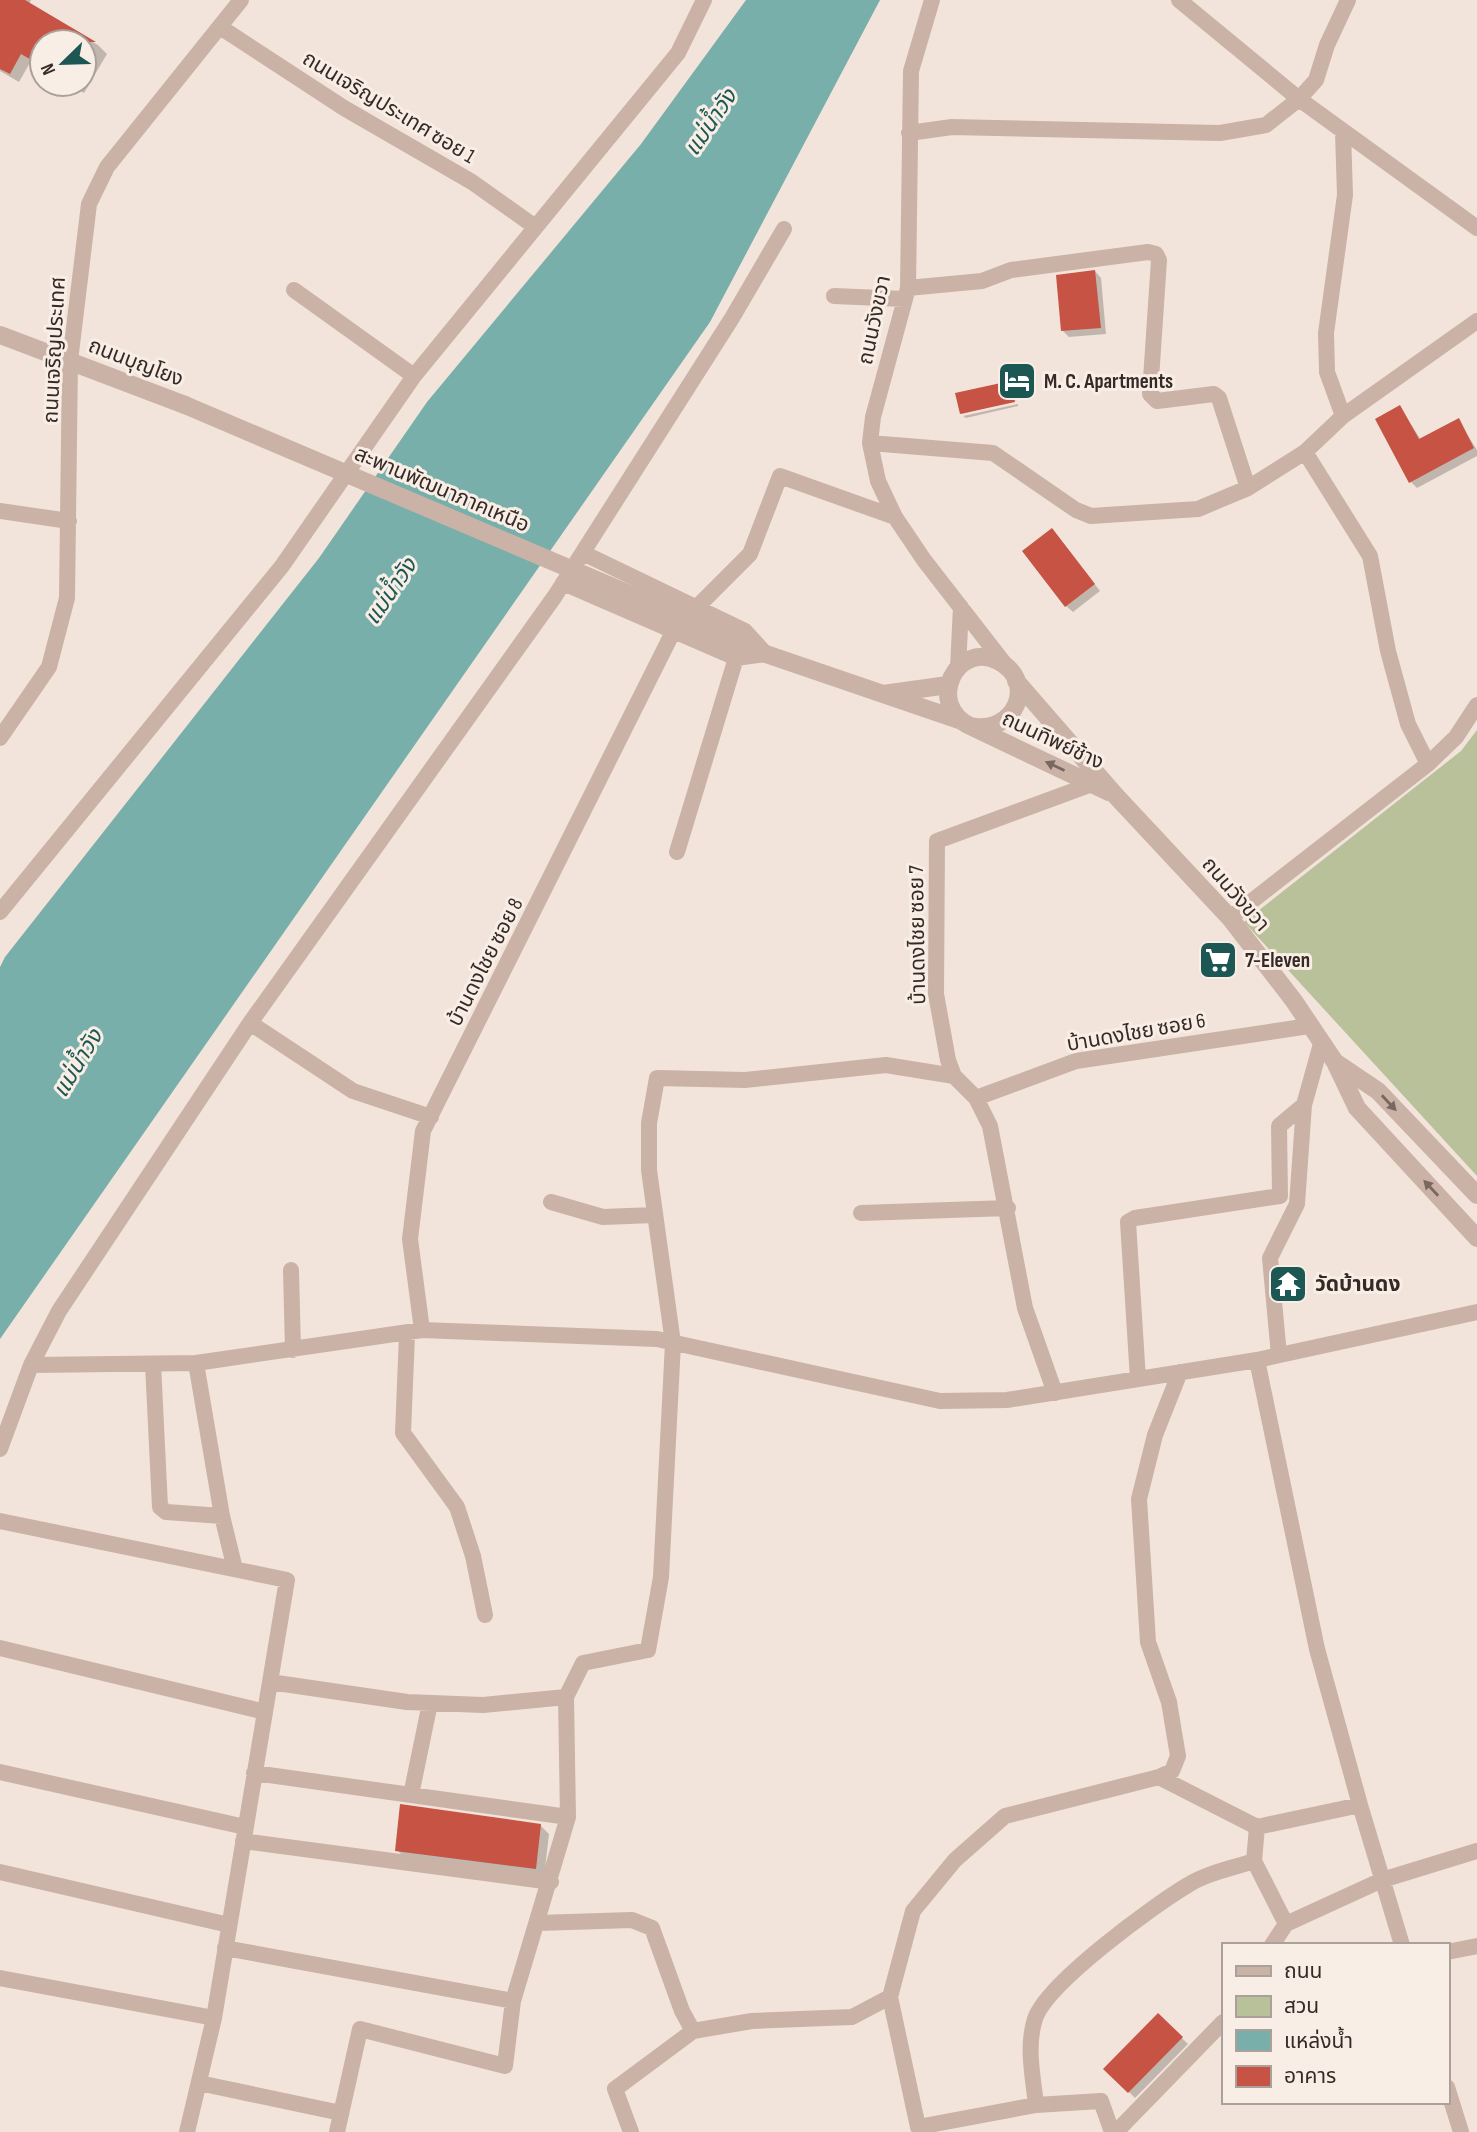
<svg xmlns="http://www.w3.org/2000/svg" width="1477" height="2132" font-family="'Sofia Sans Condensed','Noto Sans Thai',sans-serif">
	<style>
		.green { fill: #b8c19a }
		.water { fill: #79afaa }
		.shadow { fill: #0003 }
		.building { fill: #c65343 }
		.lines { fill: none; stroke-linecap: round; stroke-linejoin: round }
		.minor { stroke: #cab2a6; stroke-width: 16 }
		.tertiary { stroke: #cab2a6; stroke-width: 18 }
		.tertiary-bridge { stroke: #cab2a6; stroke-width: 18 }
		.oneway { fill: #796760 }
		.labels { text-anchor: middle; stroke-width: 6; stroke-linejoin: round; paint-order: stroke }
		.street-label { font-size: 21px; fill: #362a27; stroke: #f9eee6 }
		.poi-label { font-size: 21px; font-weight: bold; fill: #362a27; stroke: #f9eee6; text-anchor: start }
		.water-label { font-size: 23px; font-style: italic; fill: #1c5754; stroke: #f9eee6 }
	</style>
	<rect width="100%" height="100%" fill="#f2e4da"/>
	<!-- green -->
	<path class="green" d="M1477,730V1176L1244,922L1461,751Z"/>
	<!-- water -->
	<path class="water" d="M746,0H880L710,322L0,1339V967L5,957L319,558L427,402L641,144Z"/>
	<!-- shadow -->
	<path class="shadow" d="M0,0H31L29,4L98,45L107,54L84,93L69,84H84V42H42V68L31,61L19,82L0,71Z
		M1095,271L1101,278L1106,334L1069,337L1063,331Z
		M1010,383L1017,400L962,414L957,394Z
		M1018,404V406L966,418L963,416Z
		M1400,407L1421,440L1458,420L1477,450V456L1417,488L1411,482Z
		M1058,537L1100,591L1073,612L1066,606Z
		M540,1825L549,1834L544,1877L406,1859L397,1850Z
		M1158,2015L1188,2044L1135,2098L1106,2069Z"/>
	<!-- building -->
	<path class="building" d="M0,0H25L96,42H42V66L21,54L10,74L0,69Z
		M1095,270L1101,328L1061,331L1056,275Z
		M1010,381L1015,402L960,414L955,393Z
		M1400,405L1419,439L1459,418L1474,448L1409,483L1375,419Z
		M1052,528L1095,584L1065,607L1022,551Z
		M400,1804L541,1824L536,1869L395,1851Z
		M1158,2013L1183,2037L1128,2093L1103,2069Z"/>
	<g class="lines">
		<!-- minor -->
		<path class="minor" d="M932,0L911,71L908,288L873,417L870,443L878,481L895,517L924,560L1007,667
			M1179,0L1299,99L1477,228
			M220,27L344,108L472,182L534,226
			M1343,132L1345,195L1326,333L1327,372L1343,416
			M909,133L952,127L1220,133L1266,125L1299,99L1316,80L1327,45L1348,0
			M908,288L982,281L1011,270L1148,252L1156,254L1159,260L1150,394L1157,401L1214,394L1219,398L1248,488
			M294,290L414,376
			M834,296L905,299
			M870,443L993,453L1076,510L1091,516L1198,509L1248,488L1305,452L1343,416L1477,321
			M1305,452L1370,556L1388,651L1408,724L1428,764
			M0,511L69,521
			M583,553L745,631L764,652
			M563,583L736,658L766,654
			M698,606L750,554L780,476L895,517
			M958,668L961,607
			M0,738L49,667L67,598L70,361L89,204L107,167L241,0
			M677,852L736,658
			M0,912L282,566L414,376L678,53L704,0
			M1230,918L1428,764L1456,737L1477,705
			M250,1023L353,1091L431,1117
			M976,1098L1076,1061L1309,1026
			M551,1202L603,1217L654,1215
			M861,1213L1008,1208
			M291,1270L293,1350
			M422,1330L410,1239L423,1131L673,632
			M407,1335L403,1433L457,1507L473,1556L485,1615
			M1279,1355L1270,1258L1297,1204L1304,1105
			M1257,1360L1317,1649L1360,1805L1402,1945
			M196,1363L222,1516L235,1569
			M153,1364L160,1507L166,1512L222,1516
			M31,1365L196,1363L422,1330L657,1339L940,1401L1007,1400L1257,1360L1477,1312
			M1138,1379L1128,1222L1135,1218L1280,1196L1279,1126L1304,1105L1321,1044
			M1055,1393L1025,1308L990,1126L976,1098L954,1076L948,1060L936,994L937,841L1092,784
			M0,1449L31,1365L59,1311L250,1023L555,596L732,318L784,229
			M0,1521L287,1580L214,2018L187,2132
			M0,1648L265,1712
			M270,1682L407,1702L483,1705L566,1697L568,1817L513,2001L505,2066L360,2029L337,2132
			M566,1697L583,1663L648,1650L661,1577L673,1343L649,1170V1123L657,1078L745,1080L886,1065L954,1076
			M0,1772L245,1827
			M254,1773L568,1817
			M1159,1777L1257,1827L1360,1805
			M411,1795L430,1703
			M1257,1827L1254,1861L1286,1924
			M243,1841L551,1882
			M0,1872L229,1925
			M538,1923L632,1920L652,1928L682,2011L693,2031L752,2021L852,2017L890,1997L913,1911L955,1860L1005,1816L1159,1777L1172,1771L1178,1756L1169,1702L1148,1642L1139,1499L1155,1435L1180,1372
			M1272,1945L1286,1924L1382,1880L1477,1851
			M225,1948L513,2001
			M1447,1952L1477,1946
			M0,1978L214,2018
			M890,1997L918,2127L1036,2105L1101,2101L1112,2132
			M199,2083L341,2113
			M1447,2087L1461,2132
			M1036,2105C1033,2076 1026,2047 1035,2019C1046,1984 1154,1905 1188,1885C1207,1873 1233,1868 1254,1861
			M631,2132L615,2089L693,2031
			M1116,2132L1223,2022"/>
		<!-- tertiary -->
		<path class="tertiary" d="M0,335L185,405
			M681,616L766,654L959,720
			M1016,681L1116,796L1230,918L1294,1001L1335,1062L1378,1091L1477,1195
			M883,694L948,685
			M970,726C1014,736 1039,682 998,661C957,640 925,704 970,726L1109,792
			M1335,1062L1357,1108L1477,1238"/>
		<!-- tertiary-bridge -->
		<path class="tertiary-bridge" d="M185,405L681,616"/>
	</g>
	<!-- one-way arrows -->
	<defs><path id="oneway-solid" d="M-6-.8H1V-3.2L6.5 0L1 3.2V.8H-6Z" transform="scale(1.75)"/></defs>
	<g class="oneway">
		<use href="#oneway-solid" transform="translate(1055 766) rotate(-155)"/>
		<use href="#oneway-solid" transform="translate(1389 1103) rotate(47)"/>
		<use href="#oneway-solid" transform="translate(1431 1188) rotate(-133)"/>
	</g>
	<!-- icons -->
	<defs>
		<symbol id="hotel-square" viewBox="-11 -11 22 22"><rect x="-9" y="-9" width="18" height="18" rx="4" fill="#1c5754" stroke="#f9eee6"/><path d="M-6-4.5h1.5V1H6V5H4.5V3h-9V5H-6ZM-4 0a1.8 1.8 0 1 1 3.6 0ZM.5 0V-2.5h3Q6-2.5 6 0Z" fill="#fff"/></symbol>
		<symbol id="supermarket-square" viewBox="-11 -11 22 22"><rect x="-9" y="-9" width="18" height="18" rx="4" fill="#1c5754" stroke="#f9eee6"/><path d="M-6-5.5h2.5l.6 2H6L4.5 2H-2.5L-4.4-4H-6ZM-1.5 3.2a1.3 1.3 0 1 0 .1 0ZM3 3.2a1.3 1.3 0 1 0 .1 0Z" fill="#fff"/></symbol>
		<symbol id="temple-square" viewBox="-11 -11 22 22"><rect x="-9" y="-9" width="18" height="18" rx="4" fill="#1c5754" stroke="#f9eee6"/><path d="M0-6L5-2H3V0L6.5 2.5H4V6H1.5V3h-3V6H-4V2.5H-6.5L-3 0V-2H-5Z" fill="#fff"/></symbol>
	</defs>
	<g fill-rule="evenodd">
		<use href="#hotel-square" x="995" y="359" width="44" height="44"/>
		<use href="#supermarket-square" x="1196" y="938" width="44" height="44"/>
		<use href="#temple-square" x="1266" y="1262" width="44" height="44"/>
	</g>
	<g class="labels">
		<!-- street labels -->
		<g class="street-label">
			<text transform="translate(389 107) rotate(31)" y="7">ถนนเจริญประเทศ ซอย 1</text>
			<text transform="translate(874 320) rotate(-78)" y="7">ถนนวังขวา</text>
			<text transform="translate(54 350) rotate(-87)" y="7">ถนนเจริญประเทศ</text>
			<text transform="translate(136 362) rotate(21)" y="7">ถนนบุญโยง</text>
			<text transform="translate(442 489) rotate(23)" y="7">สะพานพัฒนาภาคเหนือ</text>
			<text transform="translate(1053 740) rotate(25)" y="7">ถนนทิพย์ช้าง</text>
			<text transform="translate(1236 894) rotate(49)" y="7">ถนนวังขวา</text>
			<text transform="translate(917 935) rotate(-91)" y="7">บ้านดงไชย ซอย 7</text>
			<text transform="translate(485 962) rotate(-63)" y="7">บ้านดงไชย ซอย 8</text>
			<text transform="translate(1136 1032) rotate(-10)" y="7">บ้านดงไชย ซอย 6</text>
		</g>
		<!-- poi labels -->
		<g class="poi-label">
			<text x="1044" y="388">M. C. Apartments</text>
			<text x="1245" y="967">7-Eleven</text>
			<text x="1315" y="1291">วัดบ้านดง</text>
		</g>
		<!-- water labels -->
		<g class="water-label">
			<text transform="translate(710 122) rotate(-56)" y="8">แม่น้ำวัง</text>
			<text transform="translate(390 591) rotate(-56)" y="8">แม่น้ำวัง</text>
			<text transform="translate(77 1063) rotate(-59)" y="8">แม่น้ำวัง</text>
		</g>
	</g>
	<!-- legend -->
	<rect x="1222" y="1943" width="228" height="161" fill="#f9eee6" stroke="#aba09a" stroke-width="2"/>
	<rect x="1236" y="1966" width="35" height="10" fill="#cab2a6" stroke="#aba09a" stroke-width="2"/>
	<text x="1284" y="1978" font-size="21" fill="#362a27">ถนน</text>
	<rect x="1236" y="1996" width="35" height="21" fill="#b8c19a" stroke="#aba09a" stroke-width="2"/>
	<text x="1284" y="2013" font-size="21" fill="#362a27">สวน</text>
	<rect x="1236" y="2030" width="35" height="21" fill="#79afaa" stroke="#aba09a" stroke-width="2"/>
	<text x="1284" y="2048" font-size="21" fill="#362a27">แหล่งน้ำ</text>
	<rect x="1236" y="2066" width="35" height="21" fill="#c65343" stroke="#aba09a" stroke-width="2"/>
	<text x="1284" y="2083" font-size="21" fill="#362a27">อาคาร</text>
	<!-- north arrow -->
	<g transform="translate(63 63) rotate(247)"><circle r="33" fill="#f9eee6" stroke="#aba09a" stroke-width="2"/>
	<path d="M0-5L12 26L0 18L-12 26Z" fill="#1c5754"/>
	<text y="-10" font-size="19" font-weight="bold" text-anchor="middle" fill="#362a27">N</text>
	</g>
</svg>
